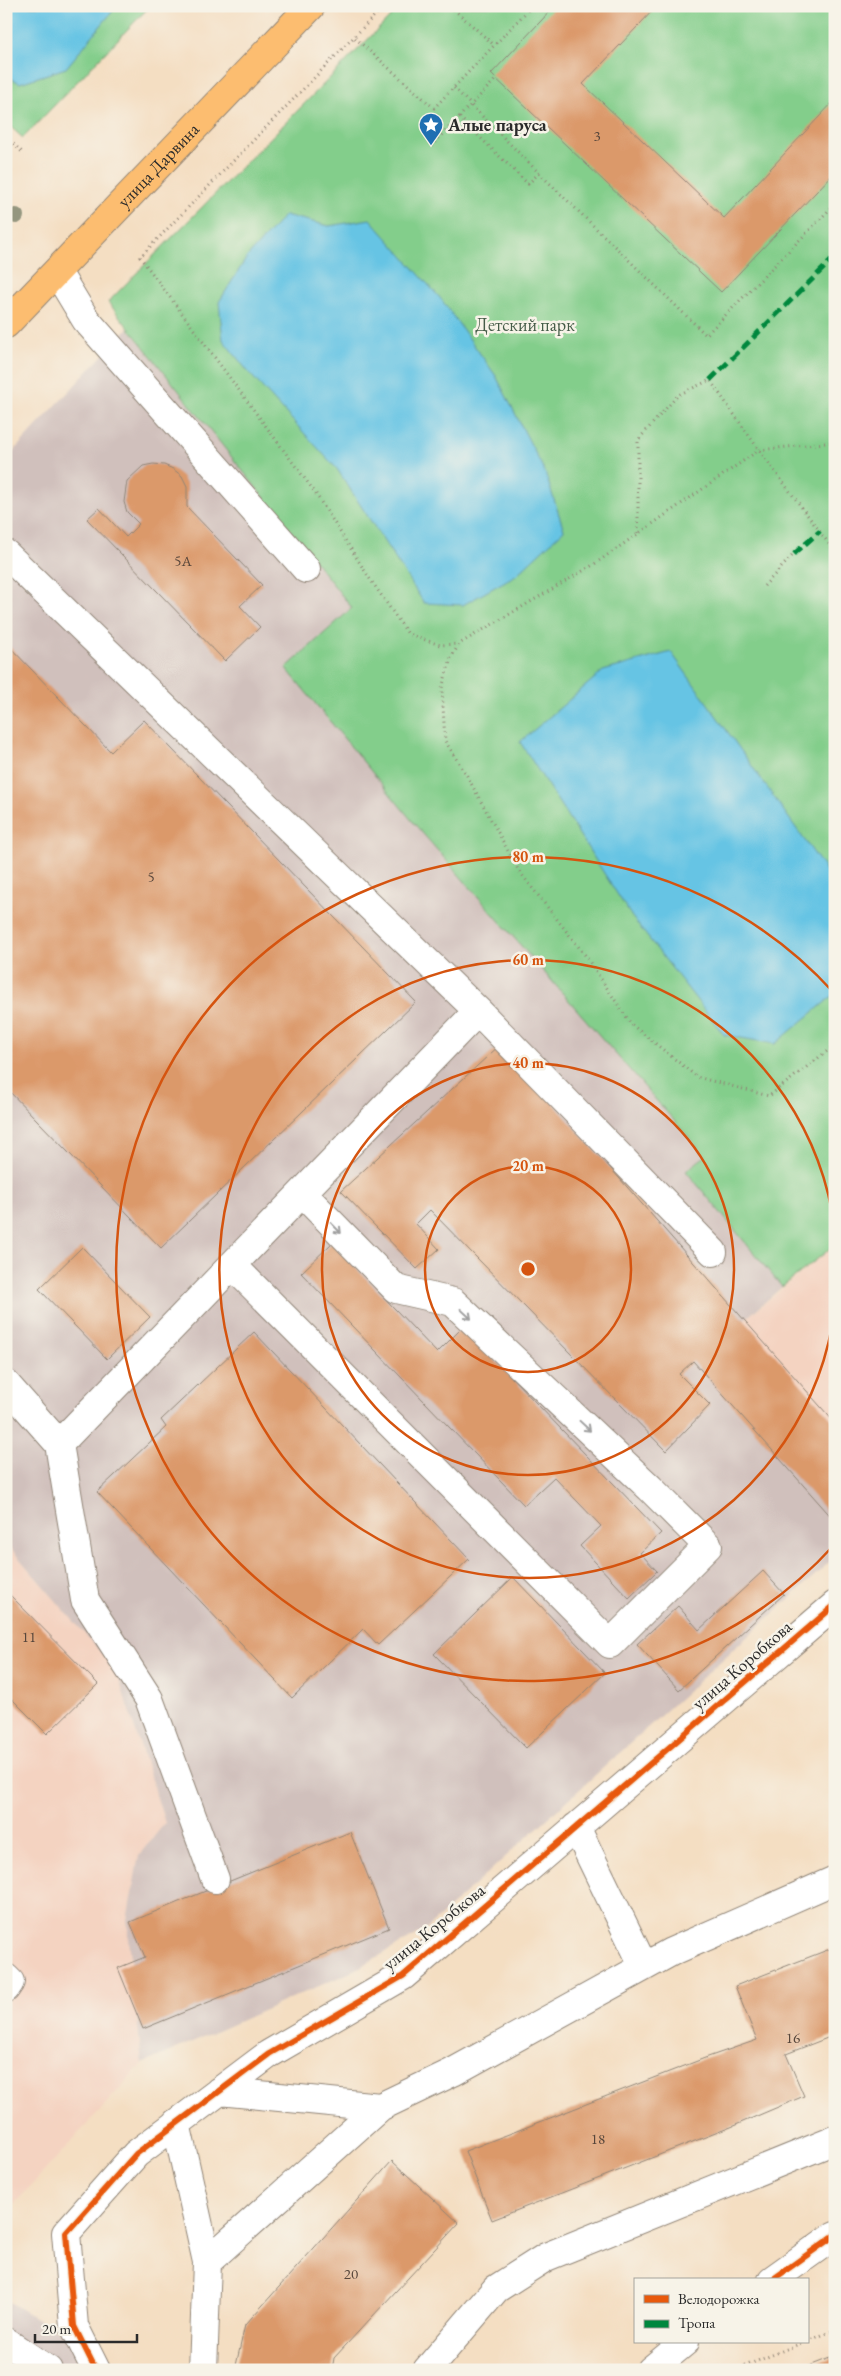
<svg xmlns="http://www.w3.org/2000/svg" width="841" height="2376" font-family="'EB Garamond',serif">
	<style>
		.built { fill: #f4d3c1 }
		.industrial { fill: #d0c0bc }
		.green { fill: #83ce8b; stroke: #577c5b }
		.water { fill: #66c4e4; stroke: #487888 }
		.building { fill: #db996a }
		.lines { fill: none; stroke-linecap: round; stroke-linejoin: round }
		.minor-casing { stroke: #908476; stroke-width: 30 }
		.major-casing { stroke: #908476; stroke-width: 30 }
		.path { stroke: #908476; stroke-width: 3; stroke-dasharray: 1 4; stroke-linecap: butt }
		.minor { stroke: #fff; stroke-width: 28 }
		.major { stroke: #fcbd6f; stroke-width: 28 }
		.path-bridge { stroke: #908476; stroke-width: 3; stroke-dasharray: 1 4; stroke-linecap: butt }
		.quiet { stroke: #00873e; stroke-width: 5; stroke-dasharray: 10 5; stroke-linecap: butt }
		.cycleway-casing { stroke: #f7f3e8; stroke-width: 9 }
		.cycleway { stroke: #e8590c; stroke-width: 6 }
		.tree { fill: #94967f }
		.oneway { stroke: #a0a0a0 }
		.ring { fill: none; stroke: #d5540f; stroke-width: 2.5 }
		.labels { text-anchor: middle; stroke-width: 5; stroke-linejoin: round; paint-order: stroke }
		.number-label { font-size: 15px; fill: #57463b }
		.poi-label { font-size: 18px; font-weight: bold; fill: #2b2b2b; stroke: #f7f3e8; text-anchor: start }
		.street-label { font-size: 18px; fill: #2b2b2b; stroke: #f7f3e8 }
		.park-label { font-size: 18px; fill: #455c48; stroke: #f7f3e8 }
		.centre { fill: #d5540f; stroke: #f7f3e8; stroke-width: 2.5 }
		.ring-label { font-size: 15px; text-anchor: middle; font-weight: bold; fill: #d5540f; stroke: #f7f3e8; stroke-width: 5; stroke-linejoin: round; paint-order: stroke }
	</style>
	<rect width="100%" height="100%" fill="#f7f3e8"/>
	<filter id="ink" filterUnits="userSpaceOnUse"><feTurbulence type="fractalNoise" baseFrequency=".02" numOctaves="2"/><feDisplacementMap in="SourceGraphic" scale="10" xChannelSelector="R" yChannelSelector="G"/><feConvolveMatrix kernelMatrix="1 2 1 2 8 2 1 2 1" color-interpolation-filters="sRGB"/></filter>
	<filter id="wash" filterUnits="userSpaceOnUse"><feTurbulence type="fractalNoise" baseFrequency=".0096" numOctaves="4" result="noise"/><feDisplacementMap in="SourceGraphic" scale="20" xChannelSelector="R" yChannelSelector="G"/><feGaussianBlur stdDeviation="1.12" result="paint"/><feColorMatrix in="noise" values="0 0 0 0 0 0 0 0 0 0 0 0 0 0 0 0 0 1.4 0 .05"/><feComposite in="paint" operator="in"/></filter>
	<g filter="url(#wash)">
		<rect width="100%" height="100%" fill="#f4dec2"/>
		<!-- built -->
		<path class="built" d="M835,1245V1424L743,1321Z
			M6,1543L116,1670L165,1823L139,1855L127,1920L142,2064L6,2213Z"/>
		<!-- industrial -->
		<path class="industrial" d="M128,328L353,608L286,668L418,828L705,1156L686,1171L782,1287L743,1321L835,1424V1557L425,1930L351,1972L142,2064L127,1920L139,1855L165,1823L116,1670L6,1543V459Z
			M6,2300L75,2342L87,2370H6Z"/>
		<!-- green -->
		<path class="green" d="M6,6H150L23,138L6,123Z
			M401,6H835V1245L782,1287L686,1171L705,1156L418,828L286,668L352,608L108,302Z"/>
		<!-- water -->
		<path class="water" d="M6,6H117L66,68L20,83L6,76Z
			M285,215L329,226L370,219L441,299L496,376L545,472L564,530L516,575L463,605L424,603L337,469L250,374L223,340L219,302L247,257Z
			M671,652L835,883V994L775,1044L724,1035L632,917L520,742L603,671Z"/>
		<g id="blocks">
			<!-- building -->
			<path class="building" d="M555,6H657L583,84L724,218L835,100V172L721,292L491,74Z
				M153,464L164,465L173,469L182,476L187,486V507L262,585L240,606L260,627L225,661L87,519L99,508L126,537L139,524L127,512L124,502L127,481L143,466Z
				M6,643L111,752L144,720L416,1002L161,1248L6,1088Z
				M501,1044L835,1423V1521L693,1361L679,1374L710,1405L666,1451L430,1210L416,1224L439,1249L417,1269L341,1191Z
				M332,1243L437,1353L463,1327L661,1533L640,1553L657,1571L629,1598L580,1546L601,1526L554,1477L524,1505L301,1273Z
				M82,1247L150,1317L107,1359L39,1289Z
				M254,1332L469,1559L378,1645L363,1629L292,1698L97,1492L166,1427L161,1420Z
				M763,1571L784,1594L679,1690L637,1644L678,1606L699,1630Z
				M513,1577L605,1673L526,1748L434,1654Z
				M6,1591L98,1684L47,1734L6,1693Z
				M350,1832L389,1928L143,2029L118,1968L145,1957L130,1922Z
				M835,1947V2035L786,2054L804,2096L731,2127L492,2220L465,2151L705,2058L757,2040L735,1986Z
				M392,2161L459,2223L334,2358L332,2370H235L245,2325Z
				M835,2356V2370H799Z"/>
		</g>
	</g>
	<g filter="url(#ink)">
		<use href="#blocks" fill-opacity="0" stroke="#908476" stroke-width="1"/>
		<g class="lines">
			<defs>
				<path id="minor" d="M57,272L86,320L306,569
					M6,554L478,1011L59,1444
					M478,1011L713,1252
					M232,1265L610,1644L708,1546L650,1488L453,1302L396,1289L302,1193
					M6,1384L59,1444L85,1600L149,1699L215,1879
					M576,1827L644,1967
					M6,1978L10,1982L6,1988
					M219,2091L380,2107L453,2072L671,1952L835,1880
					M176,2123L207,2262L203,2370
					M207,2262L380,2107
					M772,2280L835,2235
					M6,2342L48,2370
					M96,2370L74,2326L66,2233L136,2154L269,2054L403,1976L835,1605
					M427,2370L496,2289L546,2257L835,2140
					M651,2370L685,2342"/>
				<g id="major">
					<path id="s1" d="M6,324L311,6"/>
				</g>
			</defs>
			<!-- minor casing -->
			<use href="#minor" class="minor-casing"/>
			<!-- major casing -->
			<use href="#major" class="major-casing"/>
			<!-- path -->
			<path class="path" d="M384,6L140,257L314,491L370,579L408,634L440,645L459,644
				M450,6L494,45
				M355,38L434,108L532,6
				M454,88L539,173L528,184L459,117
				M6,137L23,153
				M539,173L706,335L835,204
				M835,442L759,450L593,565L459,644L451,658L442,688L445,741L466,774L519,871L585,955L631,1024L697,1077L769,1096L835,1045
				M638,533V440L678,395L710,380L759,450L835,552
				M764,586L794,554
				M807,2341L835,2330
				M735,2370L804,2342"/>
			<!-- minor -->
			<use href="#minor" class="minor"/>
			<!-- major -->
			<use href="#major" class="major"/>
			<!-- path-bridge -->
			<path class="path-bridge" d="M431,146L496,79"/>
			<!-- quiet -->
			<path class="quiet" d="M710,380L835,257
				M794,554L820,531"/>
			<defs>
				<path id="cycleway" d="M772,2280L835,2235
					M96,2370L74,2326L66,2233L136,2154L269,2054L403,1976L835,1605"/>
			</defs>
			<!-- cycleway casing -->
			<use href="#cycleway" class="cycleway-casing"/>
			<!-- cycleway -->
			<use href="#cycleway" class="cycleway"/>
		</g>
		<!-- trees -->
		<circle class="tree" cx="16" cy="216" r="8"/>
		<!-- one-way arrows -->
		<defs><path id="oneway-shaft" d="M-6 0H5M1.5-3L5.5 0L1.5 3" fill="none" stroke-width="1.6" stroke-linecap="round" stroke-linejoin="round" transform="scale(1.25)"/></defs>
		<g class="oneway">
			<use href="#oneway-shaft" transform="translate(336 1228) rotate(46)"/>
			<use href="#oneway-shaft" transform="translate(466 1314) rotate(43)"/>
			<use href="#oneway-shaft" transform="translate(585 1426) rotate(43)"/>
		</g>
	</g>
	<!-- distance rings -->
	<g class="ring">
		<circle cx="528" cy="1269" r="103"/>
		<circle cx="528" cy="1269" r="206"/>
		<path d="M835 1307A309 309 0 1 1 835 1231"/>
		<path d="M834 1545A412 412 0 1 1 834 993"/>
	</g>
	<!-- icons -->
	<defs>
		<symbol id="sight-pin" viewBox="-11 -11 22 30"><path d="M0 17L-7.5 6A9.5 9.5 0 1 1 7.5 6Z" fill="#1f6fb2" stroke="#f7f3e8"/><path d="M0-6L1.8-2.2L6-1.7L2.9 1.2L3.7 5.4L0 3.3L-3.7 5.4L-2.9 1.2L-6-1.7L-1.8-2.2Z" fill="#fff"/></symbol>
	</defs>
	<g fill-rule="evenodd">
		<use href="#sight-pin" x="417" y="111" width="28" height="38"/>
	</g>
	<g class="labels">
		<!-- number labels -->
		<g class="number-label">
			<text x="597" y="141">3</text>
			<text x="183" y="566">5А</text>
			<text x="151" y="882">5</text>
			<text x="29" y="1642">11</text>
			<text x="793" y="2043">16</text>
			<text x="598" y="2144">18</text>
			<text x="351" y="2279">20</text>
		</g>
		<!-- poi labels -->
		<g class="poi-label">
			<text x="448" y="131">Алые паруса</text>
		</g>
		<!-- street labels -->
		<g class="street-label">
			<text dy="6" stroke="none"><textPath href="#s1" startOffset="220">улица Дарвина</textPath></text>
			<text transform="translate(742 1665) rotate(-41)" y="6">улица Коробкова</text>
			<text transform="translate(434 1927) rotate(-39)" y="6">улица Коробкова</text>
		</g>
		<!-- park labels -->
		<g class="park-label">
			<text x="525" y="331">Детский парк</text>
		</g>
	</g>
	<circle cx="528" cy="1269" r="8" class="centre"/>
	<g class="ring-label">
		<text x="528" y="862">80 m</text>
		<text x="528" y="965">60 m</text>
		<text x="528" y="1068">40 m</text>
		<text x="528" y="1171">20 m</text>
	</g>
	<!-- margin -->
	<rect width="841" height="2376" fill="none" stroke="#f7f3e8" stroke-width="25"/>
	<!-- legend -->
	<rect x="634" y="2278" width="175" height="65" fill="#f7f3e8" stroke="#a5a39c"/>
	<rect x="644" y="2295" width="25" height="8" fill="#e8590c" stroke="#a5a39c"/>
	<text x="678" y="2304" font-size="15" fill="#2b2b2b">Велодорожка</text>
	<rect x="644" y="2320" width="25" height="8" fill="#00873e" stroke="#a5a39c"/>
	<text x="678" y="2328" font-size="15" fill="#2b2b2b">Тропа</text>
	<!-- scale -->
	<path d="M35 2334v8h102v-8" fill="none" stroke="#2b2b2b" stroke-width="2.5"/>
	<text x="42" y="2334" font-size="15" fill="#2b2b2b" stroke="#f7f3e8" stroke-width="4" paint-order="stroke">20 m</text>
</svg>
